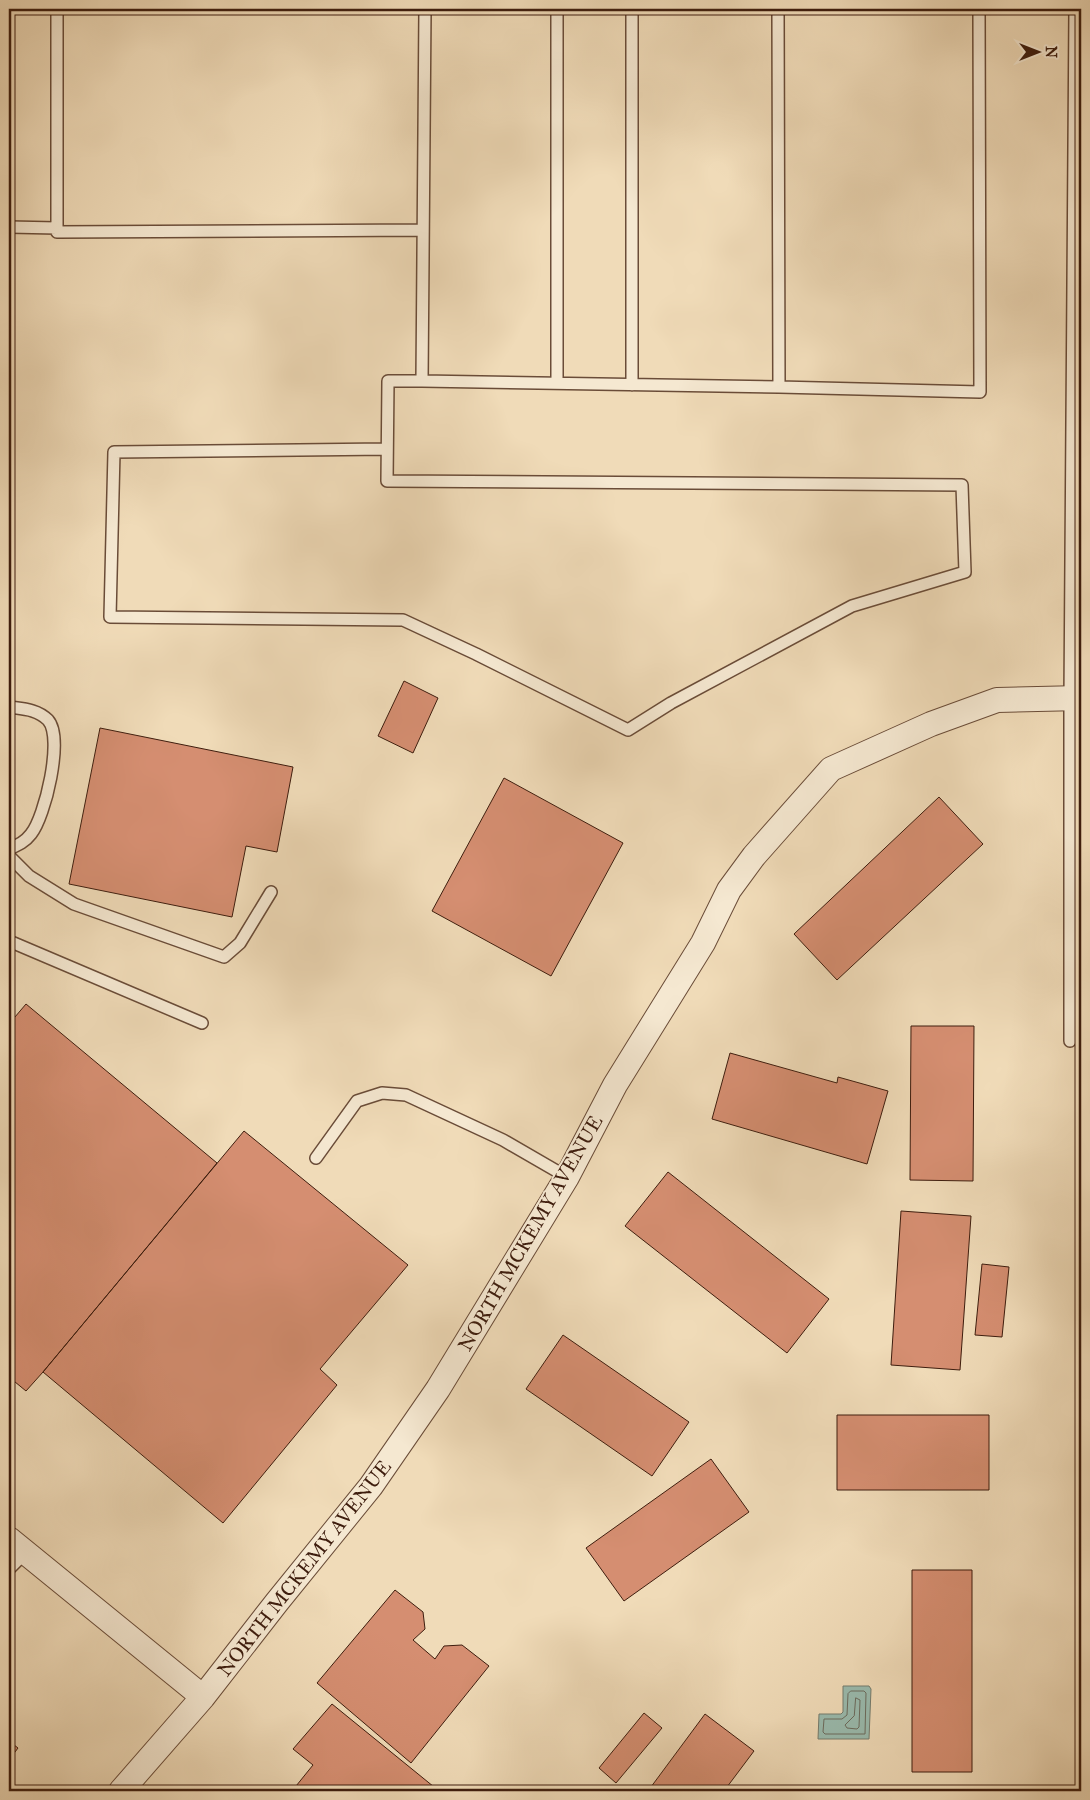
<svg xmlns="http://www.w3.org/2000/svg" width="1090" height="1800" font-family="'IM FELL Great Primer',serif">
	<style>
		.water { fill: #9abbae; stroke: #757c6e }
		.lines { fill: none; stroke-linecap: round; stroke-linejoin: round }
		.shore { stroke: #6c6c5e; stroke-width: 1 }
		.building { fill: #d58e71; stroke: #3e1d0e }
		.service-casing { stroke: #6a4c38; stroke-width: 14 }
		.minor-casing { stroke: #6a4c38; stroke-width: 26 }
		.service { stroke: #f5e8d1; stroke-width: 11 }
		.minor { stroke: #f5e8d1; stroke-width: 24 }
		.labels { text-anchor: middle; stroke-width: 4; stroke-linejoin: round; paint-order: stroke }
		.street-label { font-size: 20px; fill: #3e1d0e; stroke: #f5e8d1 }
	</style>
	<rect width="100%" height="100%" fill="#f0dbb8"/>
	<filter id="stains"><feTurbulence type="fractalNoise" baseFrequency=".004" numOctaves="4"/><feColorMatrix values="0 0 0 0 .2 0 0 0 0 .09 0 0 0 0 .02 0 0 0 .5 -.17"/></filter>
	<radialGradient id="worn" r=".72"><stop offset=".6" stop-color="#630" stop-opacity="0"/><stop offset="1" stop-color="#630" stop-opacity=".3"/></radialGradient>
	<!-- water -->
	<path class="water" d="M843,1686H869L871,1689L869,1739H818L819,1714H841L843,1712Z"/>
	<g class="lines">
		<!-- shore -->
		<path class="shore" d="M851,1691H864L866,1693L865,1734H825L823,1732L824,1719H842L847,1715L848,1694Z
			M856,1698L860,1700L859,1727L857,1729L847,1728L845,1725L854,1716Z"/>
	</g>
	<!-- building -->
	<path class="building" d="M404,681L438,698L413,753L378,736Z
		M100,728L293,767L277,852L246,846L232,917L69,884Z
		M504,778L623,843L551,976L432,911Z
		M939,797L983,844L837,980L794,934Z
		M26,1004L217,1163L43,1372L26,1391L9,1377V1024Z
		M911,1026H974L973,1181L910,1180Z
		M730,1053L837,1083L838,1077L888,1091L867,1164L712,1119Z
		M244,1131L408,1265L320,1369L337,1385L223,1523L43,1372Z
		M668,1172L829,1299L787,1353L625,1226Z
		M901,1211L971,1216L960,1370L891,1365Z
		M982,1264L1009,1267L1002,1337L975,1335Z
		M563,1335L689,1422L652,1476L526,1389Z
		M837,1415H989V1490H837Z
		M711,1459L749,1512L624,1601L586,1548Z
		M912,1570H972V1772H912Z
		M395,1590L423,1612L425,1629L413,1640L435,1659L444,1646L462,1645L489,1666L411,1763L317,1683Z
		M332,1704L439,1791H292L313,1765L293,1749Z
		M644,1713L662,1728L616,1783L599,1768Z
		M705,1714L754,1751L724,1791H648Z
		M9,1741L18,1748L9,1760Z"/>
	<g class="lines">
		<defs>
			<path id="service" d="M57,9V232L423,230
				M425,9L422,381L779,387
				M557,9V383
				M778,9L779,387L980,392L979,9
				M9,227L57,228
				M632,385V9
				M387,449L114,452L110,617L403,620L476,654L628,730L671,703L852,606L965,572L962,485L387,481L388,381H422
				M9,707C23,709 37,709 48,720C64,738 45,817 31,834C25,842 18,845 9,849
				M9,856L29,876L74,904L224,957L240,943L271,892
				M9,941L202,1023
				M1070,1041V698L1075,9
				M316,1158L357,1101L382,1093L406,1095L503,1140L567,1177
				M9,1569L25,1553"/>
			<path id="minor" d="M9,1539L203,1697
				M121,1791L203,1697L277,1602L371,1486L438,1389L567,1177L615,1085L703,943L729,890L754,856L831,769L931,724L997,700L1081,698"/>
		</defs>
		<!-- service casing -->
		<use href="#service" class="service-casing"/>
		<!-- minor casing -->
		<use href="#minor" class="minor-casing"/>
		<!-- service -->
		<use href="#service" class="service"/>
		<!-- minor -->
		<use href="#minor" class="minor"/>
	</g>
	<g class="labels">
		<!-- street labels -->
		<g class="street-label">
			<text transform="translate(530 1233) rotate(-60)" y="7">NORTH MCKEMY AVENUE</text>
			<text transform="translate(304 1568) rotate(-52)" y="7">NORTH MCKEMY AVENUE</text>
		</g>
	</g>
	<!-- margin -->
	<rect width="1090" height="1800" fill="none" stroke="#f0dbb8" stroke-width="30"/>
	<rect x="10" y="10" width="1070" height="1780" fill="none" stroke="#3e1d0e" stroke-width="2.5"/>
	<rect x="15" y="15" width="1060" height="1770" fill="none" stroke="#3e1d0e"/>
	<!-- north arrow -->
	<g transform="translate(1038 52) rotate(90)" stroke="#f5e8d1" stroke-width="4" paint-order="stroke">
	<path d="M0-4L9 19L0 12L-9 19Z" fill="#3e1d0e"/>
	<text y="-8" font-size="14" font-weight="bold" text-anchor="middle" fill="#3e1d0e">N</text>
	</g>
	<rect width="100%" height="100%" filter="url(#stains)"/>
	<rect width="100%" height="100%" fill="url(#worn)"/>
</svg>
